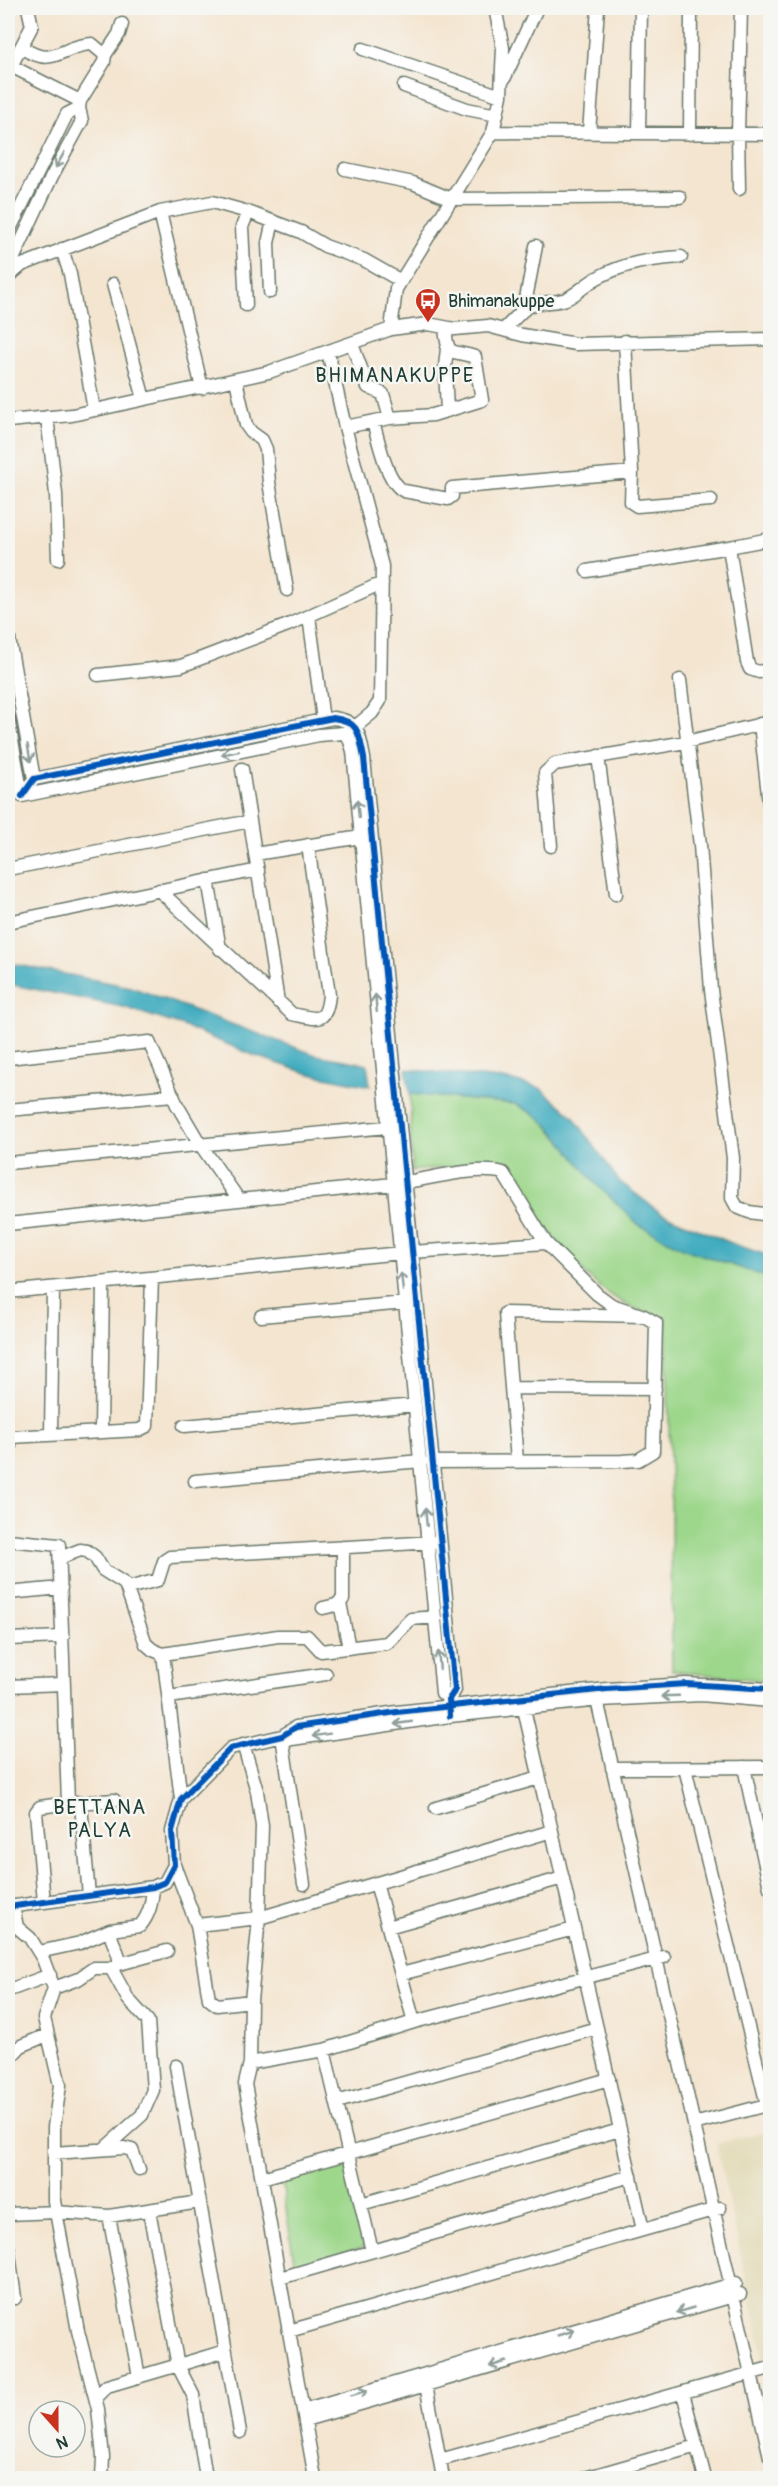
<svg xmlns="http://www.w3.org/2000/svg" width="778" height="2486" font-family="Pangolin,sans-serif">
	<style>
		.built { fill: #e3dbba }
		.green { fill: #9dd78b; stroke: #5e8a60; stroke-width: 1.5 }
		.water { fill: #40acbf; stroke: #30747a; stroke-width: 1.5 }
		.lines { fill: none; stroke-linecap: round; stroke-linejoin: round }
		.minor-casing { stroke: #6a786b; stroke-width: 15 }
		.minor { stroke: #fff; stroke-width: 12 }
		.cycleway-casing { stroke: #f6f6f2; stroke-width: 10 }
		.cycleway { stroke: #0057b8; stroke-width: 6 }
		.oneway { stroke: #8f9e9a }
		.labels { text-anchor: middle; stroke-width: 5; stroke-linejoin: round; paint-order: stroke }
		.poi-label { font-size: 18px; fill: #1f3d34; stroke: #f6f6f2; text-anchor: start }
		.neighbourhood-label { font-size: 20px; letter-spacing: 1.5px; fill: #1f3d34; stroke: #f6f6f2 }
	</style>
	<rect width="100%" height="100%" fill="#f6f6f2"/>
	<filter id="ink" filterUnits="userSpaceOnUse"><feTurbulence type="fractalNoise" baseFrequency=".0167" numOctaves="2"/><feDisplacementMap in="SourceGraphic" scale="12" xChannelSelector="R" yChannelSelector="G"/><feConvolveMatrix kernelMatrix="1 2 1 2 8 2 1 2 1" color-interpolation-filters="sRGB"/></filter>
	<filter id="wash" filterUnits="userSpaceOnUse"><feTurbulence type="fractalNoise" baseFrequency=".008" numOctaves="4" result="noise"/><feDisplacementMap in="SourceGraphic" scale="24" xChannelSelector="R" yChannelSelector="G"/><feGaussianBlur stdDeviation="1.35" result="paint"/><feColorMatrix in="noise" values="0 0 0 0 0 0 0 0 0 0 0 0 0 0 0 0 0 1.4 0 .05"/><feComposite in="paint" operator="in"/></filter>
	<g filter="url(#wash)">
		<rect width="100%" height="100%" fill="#f4e5d0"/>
		<!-- built -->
		<path class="built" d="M770,2130V2358L764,2360L716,2144Z"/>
		<!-- green -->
		<path class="green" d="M410,1094L516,1104L539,1117L639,1225L685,1249L770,1278V1681L672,1671L671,1499L666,1318C653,1314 638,1311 627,1305C569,1273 537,1215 505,1161L412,1171Z
			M346,2158L364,2247L295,2268L281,2175Z"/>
		<!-- water -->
		<path class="water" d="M8,963L131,987L316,1055L367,1064L370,1086L310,1074L253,1055L183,1026L123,1007L8,984Z
			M406,1069L509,1080L540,1088L573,1116L619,1181L661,1213L736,1245L770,1256V1278L685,1249L639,1225L595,1183L557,1135L539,1117L516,1104L410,1094Z"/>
	</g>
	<g filter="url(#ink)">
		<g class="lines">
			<defs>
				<path id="minor" d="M363,49L501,96
					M105,55L119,34L122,24
					M8,59L11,66L80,101
					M9,70L32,26L28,8
					M504,79L537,8
					M404,86L467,109L497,115
					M493,132L770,134
					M589,133L598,8
					M639,133L641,8
					M690,134L691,8
					M345,169L413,183L451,199L680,197
					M739,189L738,134L741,8
					M160,212L202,388
					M8,233L67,114L79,108
					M62,249L70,274L94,410
					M8,270L52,176L82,121L79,108L80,101L104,62L105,55L92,44C60,45 55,70 21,47
					M8,277L22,265L160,212L212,202L248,212L301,232L325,246L364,260L401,281
					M113,284L144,399
					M270,292L268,243L273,221
					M246,305L242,227L248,212
					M524,309L536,246
					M391,329L396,289L493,132L501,96L502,68L503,48L495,8
					M503,330C510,324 520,312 526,308C538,300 553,304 566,299C577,294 586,284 597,278C624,263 651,259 681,257
					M625,341L632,472L631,502L637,506L711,500
					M352,344L368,387L383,394L390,418
					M328,351L345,427L382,566L380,701L372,713L349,732
					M236,380L246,425L251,432L262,440L266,449L269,482L287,590
					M447,411L445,367L447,348
					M47,417L56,494L58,559
					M8,421L72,415L269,372L391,329L428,324L455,329L488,326L522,335L576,344L770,339
					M373,422C379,441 386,482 404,491L448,499L452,496V488L632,472
					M345,427L390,418L433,415L482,400L475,357C449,349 448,358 445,328
					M770,539L729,547L747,662L750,669L759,672L770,669
					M587,571L729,547
					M309,616L323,720
					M8,633L34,779
					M98,675L181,666L288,625L382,583
					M680,680L700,845L711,990L733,1158L732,1198L737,1207L749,1212L770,1215
					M8,718L22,796
					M760,724L770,812
					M598,756L616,894
					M242,769L278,1002
					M22,796L34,779L333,718C360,721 359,735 364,758L455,1690L449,1699L450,1716
					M22,796L319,735L344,733L349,738L353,751L361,837L442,1693L449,1699
					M551,846L545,773L555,764L686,742L770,722
					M255,854L361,837
					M8,869L250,821
					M208,880L220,949
					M159,890L292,1014C317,1019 326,1025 329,995L308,845
					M8,922L258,870
					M8,1058L149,1042L177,1105L200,1144L239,1200
					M8,1110L173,1095
					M8,1163L387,1127
					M405,1182C433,1178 476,1166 503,1173L546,1243
					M8,1224L393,1184
					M8,1292L411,1252L546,1243L597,1294L612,1305L644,1316
					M261,1316L405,1303
					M512,1388L655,1389
					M184,1426L415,1405
					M101,1431L103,1283
					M51,1434L53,1289
					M8,1436L11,1437L8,1460
					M11,1437L139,1430L147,1426L152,1278
					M432,1462L622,1461L638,1460L653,1451L656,1323L644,1316L505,1313L517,1461
					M195,1481L421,1461
					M8,1540L59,1545L68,1803L76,1802L81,1805L89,1896
					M60,1558L80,1550L87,1551L95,1557L103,1570L125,1584L146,1644L153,1650L163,1654L181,1799
					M128,1588L158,1580L164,1561L170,1557L435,1542
					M8,1593L61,1588
					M340,1603L349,1648
					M323,1608L336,1605L343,1599V1547
					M8,1639L63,1637
					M163,1654L278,1636H307L321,1651L387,1643L411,1619L435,1617
					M8,1686L64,1684
					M169,1697L326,1674
					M597,1700L770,2457
					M524,1709L643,2230
					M282,1736L292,1739L450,1716L600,1700L701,1695L770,1701
					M282,1736L304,1884
					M243,1744L257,1791L262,1826L259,1918L251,2001L250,2063L245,2084L315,2478
					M744,1767L770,1888
					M612,1768L770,1767
					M685,1768L767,2105
					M79,1803L114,1800
					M436,1808L539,1778
					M174,1865L197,1925L209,1999L217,2005L251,2001
					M376,1883L414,2022
					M44,1902L36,1812L40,1807L68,1803
					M13,1906L17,1927L30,1938L43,1959L54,1988L44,2018L60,2085L54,2127V2201L78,2331L98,2409L103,2457L102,2478
					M8,1907L153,1887L165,1882L174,1865L172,1831L181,1799L231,1748L282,1736L296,1727L397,1712L607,1689L686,1684L770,1689
					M197,1925L259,1918L552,1831
					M388,1927L563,1878
					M39,1952L80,1943L110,1930
					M119,1964L167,1951
					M401,1974L574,1929
					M54,1988L78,1979L94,1968H111L119,1964C121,1952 110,1942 110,1930L140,1926C150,1914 152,1902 153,1887
					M12,1989L50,1975
					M324,2050L372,2251
					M8,2060L21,2046L47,2035
					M250,2063L324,2050L414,2022L664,1957
					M176,2066L240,2432
					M337,2102L597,2028
					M694,2124L770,2104
					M104,2149L142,2115L153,2090L148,2021L128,1999L111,1968
					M54,2153L124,2148L132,2150L139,2169
					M262,2178L609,2079
					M361,2204L620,2130
					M149,2210L178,2366L193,2395L206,2478
					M8,2214L56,2212L109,2216L200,2202
					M109,2216L139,2377
					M8,2246L15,2298
					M280,2278L631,2176
					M289,2331L720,2208
					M425,2379L443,2478
					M683,2393L705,2478
					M96,2397L107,2386L226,2351
					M303,2410L736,2283
					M305,2420L740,2294
					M440,2460L770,2368
					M585,2478L697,2446"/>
			</defs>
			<!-- minor casing -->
			<use href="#minor" class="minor-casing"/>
			<!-- minor -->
			<use href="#minor" class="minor"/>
			<defs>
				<path id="cycleway" d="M22,796L34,779L333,718C360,721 359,735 364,758L455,1690L449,1699L450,1716
					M8,1907L153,1887L165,1882L174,1865L172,1831L181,1799L231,1748L282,1736L296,1727L397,1712L607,1689L686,1684L770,1689"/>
			</defs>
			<!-- cycleway casing -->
			<use href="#cycleway" class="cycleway-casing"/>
			<!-- cycleway -->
			<use href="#cycleway" class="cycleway"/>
		</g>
		<!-- one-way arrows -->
		<defs><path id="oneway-shaft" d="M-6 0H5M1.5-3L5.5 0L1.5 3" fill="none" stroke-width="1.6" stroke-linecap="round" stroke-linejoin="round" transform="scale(1.5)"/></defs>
		<g class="oneway">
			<use href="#oneway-shaft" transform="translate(60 160) rotate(119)"/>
			<use href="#oneway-shaft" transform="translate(29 753) rotate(80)"/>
			<use href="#oneway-shaft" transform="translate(230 753) rotate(168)"/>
			<use href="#oneway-shaft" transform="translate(358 809) rotate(-96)"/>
			<use href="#oneway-shaft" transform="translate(376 1003) rotate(-95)"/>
			<use href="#oneway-shaft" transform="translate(402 1282) rotate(-96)"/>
			<use href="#oneway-shaft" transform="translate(426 1517) rotate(-95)"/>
			<use href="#oneway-shaft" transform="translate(439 1660) rotate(-95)"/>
			<use href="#oneway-shaft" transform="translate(670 1696) rotate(178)"/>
			<use href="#oneway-shaft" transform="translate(403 1723) rotate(172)"/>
			<use href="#oneway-shaft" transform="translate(321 1735) rotate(171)"/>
			<use href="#oneway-shaft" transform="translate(685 2310) rotate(164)"/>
			<use href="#oneway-shaft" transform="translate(566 2333) rotate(-16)"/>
			<use href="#oneway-shaft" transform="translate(498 2364) rotate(164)"/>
			<use href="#oneway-shaft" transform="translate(359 2393) rotate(-17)"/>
		</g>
	</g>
	<!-- icons -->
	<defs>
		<symbol id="bus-pin" viewBox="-11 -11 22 30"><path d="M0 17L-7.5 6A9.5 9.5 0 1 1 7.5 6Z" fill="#c8321e" stroke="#f6f6f2"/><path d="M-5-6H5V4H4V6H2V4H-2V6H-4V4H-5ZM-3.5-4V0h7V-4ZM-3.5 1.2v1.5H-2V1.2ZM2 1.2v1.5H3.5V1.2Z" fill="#fff"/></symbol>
	</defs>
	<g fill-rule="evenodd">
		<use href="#bus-pin" x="413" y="286" width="30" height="40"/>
	</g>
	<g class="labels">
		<!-- poi labels -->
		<g class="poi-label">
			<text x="448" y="307">Bhimanakuppe</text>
		</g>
		<!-- neighbourhood labels -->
		<g class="neighbourhood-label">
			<text x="395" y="382">BHIMANAKUPPE</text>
			<text x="100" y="1814">BETTANA<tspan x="100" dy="23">PALYA</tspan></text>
		</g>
	</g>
	<!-- margin -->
	<rect width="778" height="2486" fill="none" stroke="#f6f6f2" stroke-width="30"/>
	<!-- north arrow -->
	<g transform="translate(57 2429) rotate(159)"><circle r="28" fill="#f6f6f2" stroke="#a0aca6" stroke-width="1.5"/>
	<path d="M0-4.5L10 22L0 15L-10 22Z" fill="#c8321e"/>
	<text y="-9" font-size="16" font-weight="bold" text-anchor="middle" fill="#1f3d34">N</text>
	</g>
</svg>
